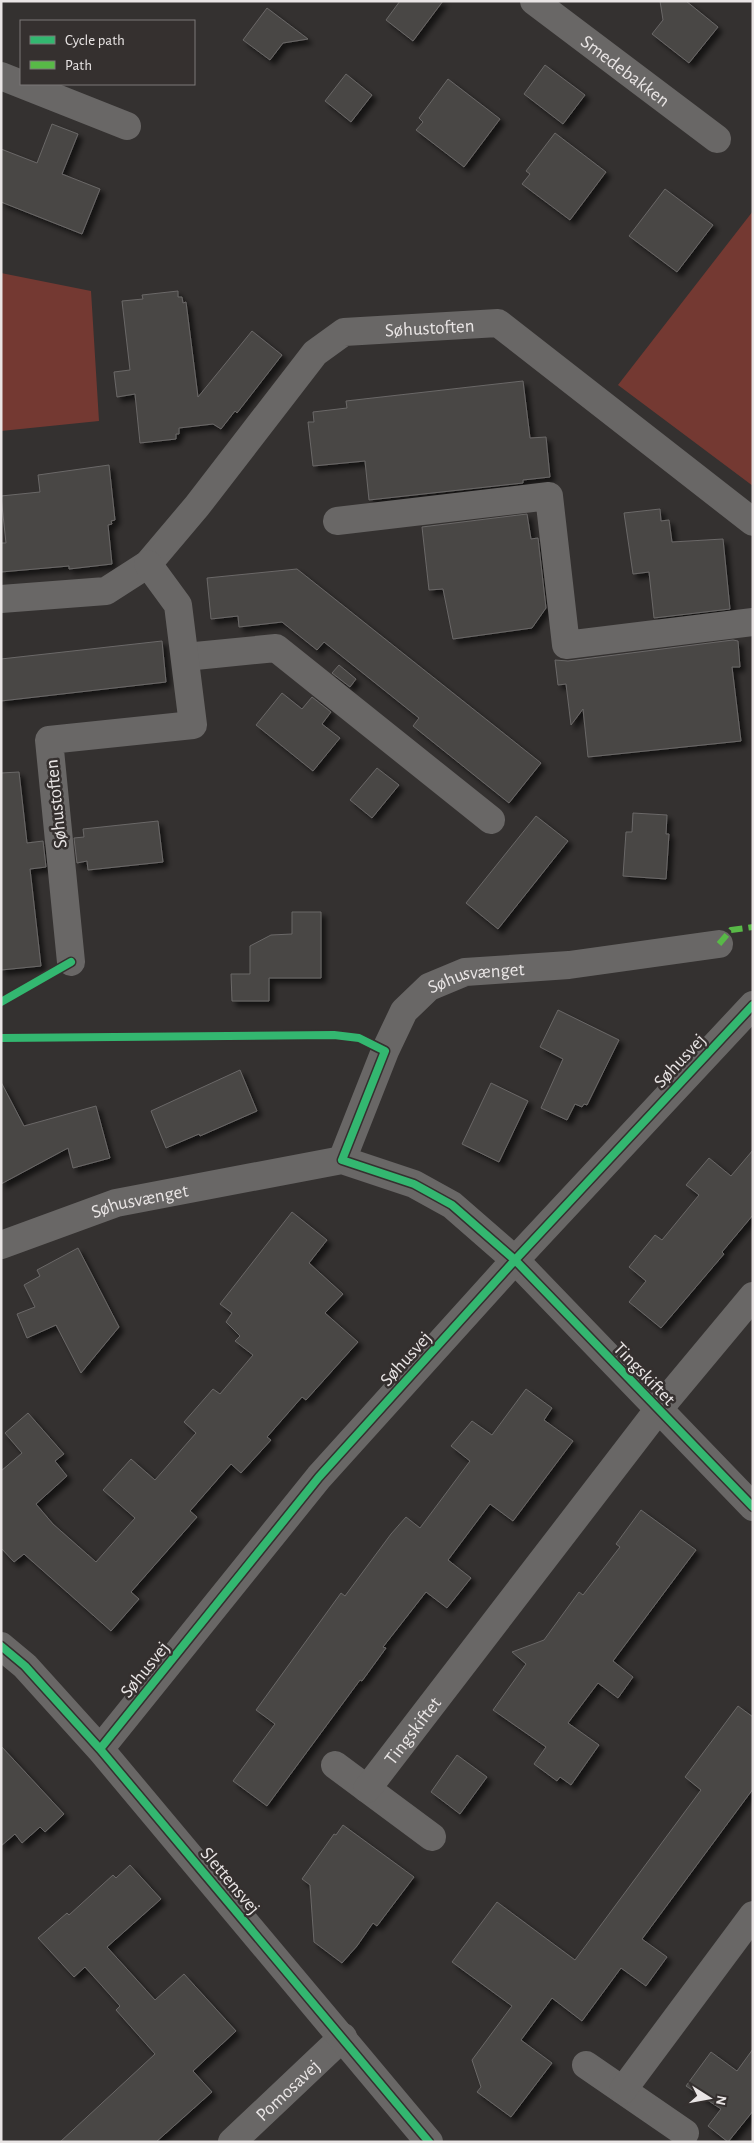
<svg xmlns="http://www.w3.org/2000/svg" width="754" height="2143" font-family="'Alegreya Sans',sans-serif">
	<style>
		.green { fill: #743932 }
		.building { fill: #494645; stroke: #6a6867; filter: url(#shadow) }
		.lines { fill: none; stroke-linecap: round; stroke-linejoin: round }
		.minor { stroke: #696766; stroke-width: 28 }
		.tertiary { stroke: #696766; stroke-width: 28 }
		.quiet { stroke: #58b947; stroke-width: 6; stroke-dasharray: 12 6; stroke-linecap: butt }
		.cycleway-casing { stroke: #35302f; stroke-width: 11 }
		.cycleway { stroke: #33b770; stroke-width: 8 }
		.labels { text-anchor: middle; stroke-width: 5; stroke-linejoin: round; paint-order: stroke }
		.street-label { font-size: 19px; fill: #e9e5e5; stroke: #35302f }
	</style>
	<defs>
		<filter id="shadow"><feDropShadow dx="4.5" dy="4.5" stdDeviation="2.5" flood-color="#0009"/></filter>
	</defs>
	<rect width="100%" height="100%" fill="#343130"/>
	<!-- green -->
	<path class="green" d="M753,211V486L618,385Z
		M1,273L91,291L99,421L1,431Z"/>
	<!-- building -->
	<path class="building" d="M400,1H443L413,41L386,20Z
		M660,1H686L718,27L689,63L652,34L663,20Z
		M267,8L308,39L283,43L270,60L243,40Z
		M545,65L585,95L563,124L524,94Z
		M346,74L372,95L351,122L325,101Z
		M448,79L500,119L464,167L416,130L423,122L419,118Z
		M52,124L78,134L62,174L100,189L82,234L1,202V149L37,163Z
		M555,133L606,172L570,220L522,184L530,174L526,171Z
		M665,189L713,225L677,272L629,236Z
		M178,291V297H182L183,303L186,302L198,397L252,331L282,355L237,413L235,411L221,429L213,424L179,428V434H176V439L140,443L135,394L117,397L114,372L130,370L122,301L143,299L142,295Z
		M523,381L530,438L546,437L550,477L523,480V483L369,500L365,461L313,466L308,422H314L313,412L347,408L346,401Z
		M109,465L115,520L111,521L112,524L108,525L112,564L69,569V566L1,572V543H6L1,496L40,492L38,475Z
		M660,509L661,521L669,520L672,542L723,539L730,609L654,618L649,572L633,574L624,513Z
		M527,514L531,539L538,538L546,608L532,628L453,639L443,589L429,590L422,527Z
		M297,569L541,763L509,803L413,726L419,718L324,642L317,650L282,622L239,627L238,616L211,619L207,578Z
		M733,640L738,641L740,667H732L741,741L588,757L583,709L571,725L566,684L558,685L555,660L568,661Z
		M162,641L166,682L1,701V659Z
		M339,665L356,679L350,687L332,673Z
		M282,693L302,709L312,697L331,712L322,724L340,738L313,771L256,725Z
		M377,768L399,785L372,818L350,800Z
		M19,772L27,843L43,841L46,867L30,869L41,966L1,970V773Z
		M633,813L667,815L666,834H669L666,879L623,876L626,832H632Z
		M536,816L568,841L498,929L466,903Z
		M158,821L163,862L88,870L87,861L77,863L74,838L84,837L83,829Z
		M292,912H321V978H269V1001H232L231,974H250V946L271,935L292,934Z
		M558,1010L619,1040L587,1105L584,1104L582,1107L575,1104L567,1120L541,1108L563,1059L540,1047Z
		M240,1070L257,1111L200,1136L199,1134L166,1148L151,1111Z
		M1,1082L24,1126L96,1106L110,1158L73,1168L68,1148L1,1184Z
		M491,1083L528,1101L499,1162L462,1144Z
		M753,1150V1215L722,1252L724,1254L661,1328L629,1302L646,1281L629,1267L655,1235L662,1240L699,1195L686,1185L709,1158L731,1176Z
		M292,1212L327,1240L309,1263L343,1294L325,1313L358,1342L306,1400L302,1397L267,1437L271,1440L241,1473L231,1464L190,1511L197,1517L131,1592L139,1599L111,1631L24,1554L14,1562L1,1548V1471L22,1453L5,1433L28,1413L64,1454L55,1461L67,1476L36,1504L53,1524L96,1562L135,1518L103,1490L131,1459L155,1480L196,1433L184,1422L213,1389L220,1394L253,1355L235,1341L240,1336L226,1322L232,1313L220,1304Z
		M78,1248L119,1327L81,1373L56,1325L27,1338L17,1314L35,1307L24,1285L40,1276L37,1270Z
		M526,1389L552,1408L544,1420L573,1441L513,1521L490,1504L448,1560L471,1578L447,1608L426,1592L383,1647L386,1648L362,1681L360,1680L267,1806L233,1781L275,1724L256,1710L341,1593L345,1596L391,1534L406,1517L420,1528L470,1461L451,1446L472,1421L492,1435Z
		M641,1510L696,1550L613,1661L633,1677L618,1698L598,1683L568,1723L599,1745L571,1785L560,1777L557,1781L534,1764L546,1747L493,1710L526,1664L512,1652L544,1640L579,1592L583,1595L620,1547L616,1544Z
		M738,1706L753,1717V1789L642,1939L667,1957L646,1986L621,1968L582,2021L552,1998L521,2040L552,2063L511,2117L477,2092L481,2087L472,2060L512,2006L452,1962L497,1902L575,1960L701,1790L685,1777Z
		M1,1746L64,1814L45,1832L40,1827L22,1843L15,1834L1,1846Z
		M457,1755L487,1777L460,1814L431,1792Z
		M343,1825L414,1877L377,1926L373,1923L357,1946L342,1963L314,1942L310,1885L302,1879L334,1834L336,1835Z
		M130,1865L161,1899L107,1947L155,2000L184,1974L236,2031L193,2071L212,2092L156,2142H60L155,2054L116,2010L120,2006L85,1967L74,1977L38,1938L67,1913L69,1915L113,1875L116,1878Z
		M753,2049V2111L728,2142L708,2126L721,2109L686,2086L711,2052L737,2071Z"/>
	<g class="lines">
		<!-- minor -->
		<g class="minor">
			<path id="s1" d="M534,1L717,139"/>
			<path d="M1,76L127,126"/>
			<path d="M337,521L549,496L566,645L753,622"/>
			<path id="s2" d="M1,599L106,591L148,564L197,506L315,353L344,332L498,323L753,522"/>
			<path d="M185,657L276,648L491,820"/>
			<path d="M71,962L49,740L193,725L178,605L148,564"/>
			<path id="s3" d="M342,1160L385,1051L404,1011L429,987L465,972L569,965L719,944"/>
			<path id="s4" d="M1,1245L116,1203L342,1160L414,1184L452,1205L515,1260L753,1507"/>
			<path d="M335,1765L432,1837"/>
			<path id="s5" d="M367,1789L658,1410L753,1296"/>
			<path d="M586,2065L685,2133"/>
			<path d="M623,2090L753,1915"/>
			<path id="s6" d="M232,2142L343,2037"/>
		</g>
		<!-- tertiary -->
		<path class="tertiary" d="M1,1646L25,1666L100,1749L429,2142
			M100,1749L319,1477L515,1260L753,1005"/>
		<!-- quiet -->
		<path class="quiet" d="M719,944L731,930L753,927"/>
		<defs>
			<path id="cycleway" d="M1,1002L71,962
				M1,1038L334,1035L359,1038L385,1051L342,1160L414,1184L452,1205L515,1260L753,1507
				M1,1646L25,1666L100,1749L429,2142
				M100,1749L319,1477L515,1260L753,1005"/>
		</defs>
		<!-- cycleway casing -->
		<use href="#cycleway" class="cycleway-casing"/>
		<!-- cycleway -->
		<use href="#cycleway" class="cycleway"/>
	</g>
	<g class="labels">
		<!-- street labels -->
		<g class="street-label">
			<text dy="7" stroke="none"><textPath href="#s1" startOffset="115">Smedebakken</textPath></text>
			<text dy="7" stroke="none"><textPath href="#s2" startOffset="546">Søhustoften</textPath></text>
			<text transform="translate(55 804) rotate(-96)" y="7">Søhustoften</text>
			<text dy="7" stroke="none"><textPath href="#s3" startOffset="245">Søhusvænget</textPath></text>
			<text transform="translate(679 1060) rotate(-47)" y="7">Søhusvej</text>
			<text dy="7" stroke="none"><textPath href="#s4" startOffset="146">Søhusvænget</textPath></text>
			<text transform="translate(405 1358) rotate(-48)" y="7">Søhusvej</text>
			<text transform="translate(645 1373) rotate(46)" y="7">Tingskiftet</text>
			<text transform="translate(144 1669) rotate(-51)" y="7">Søhusvej</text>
			<text dy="7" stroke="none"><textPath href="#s5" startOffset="74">Tingskiftet</textPath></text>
			<text transform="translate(231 1880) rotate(50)" y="7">Slettensvej</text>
			<text dy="7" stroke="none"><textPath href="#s6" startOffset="76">Pomosavej</textPath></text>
		</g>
	</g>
	<!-- border -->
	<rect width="754" height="2143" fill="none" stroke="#e9e5e5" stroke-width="5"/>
	<!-- legend -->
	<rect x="20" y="20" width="175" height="65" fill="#35302f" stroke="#7d7878"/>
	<rect x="30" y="36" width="25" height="8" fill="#33b770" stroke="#7d7878"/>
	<text x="65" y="45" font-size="15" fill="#e9e5e5">Cycle path</text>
	<rect x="30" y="61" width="25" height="8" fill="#58b947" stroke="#7d7878"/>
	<text x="65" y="70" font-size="15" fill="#e9e5e5">Path</text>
	<!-- north arrow -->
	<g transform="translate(709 2098) rotate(101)" stroke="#35302f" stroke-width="4" paint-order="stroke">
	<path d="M0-4L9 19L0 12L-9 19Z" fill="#e9e5e5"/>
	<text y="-8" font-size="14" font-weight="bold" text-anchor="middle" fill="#e9e5e5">N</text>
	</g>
</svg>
